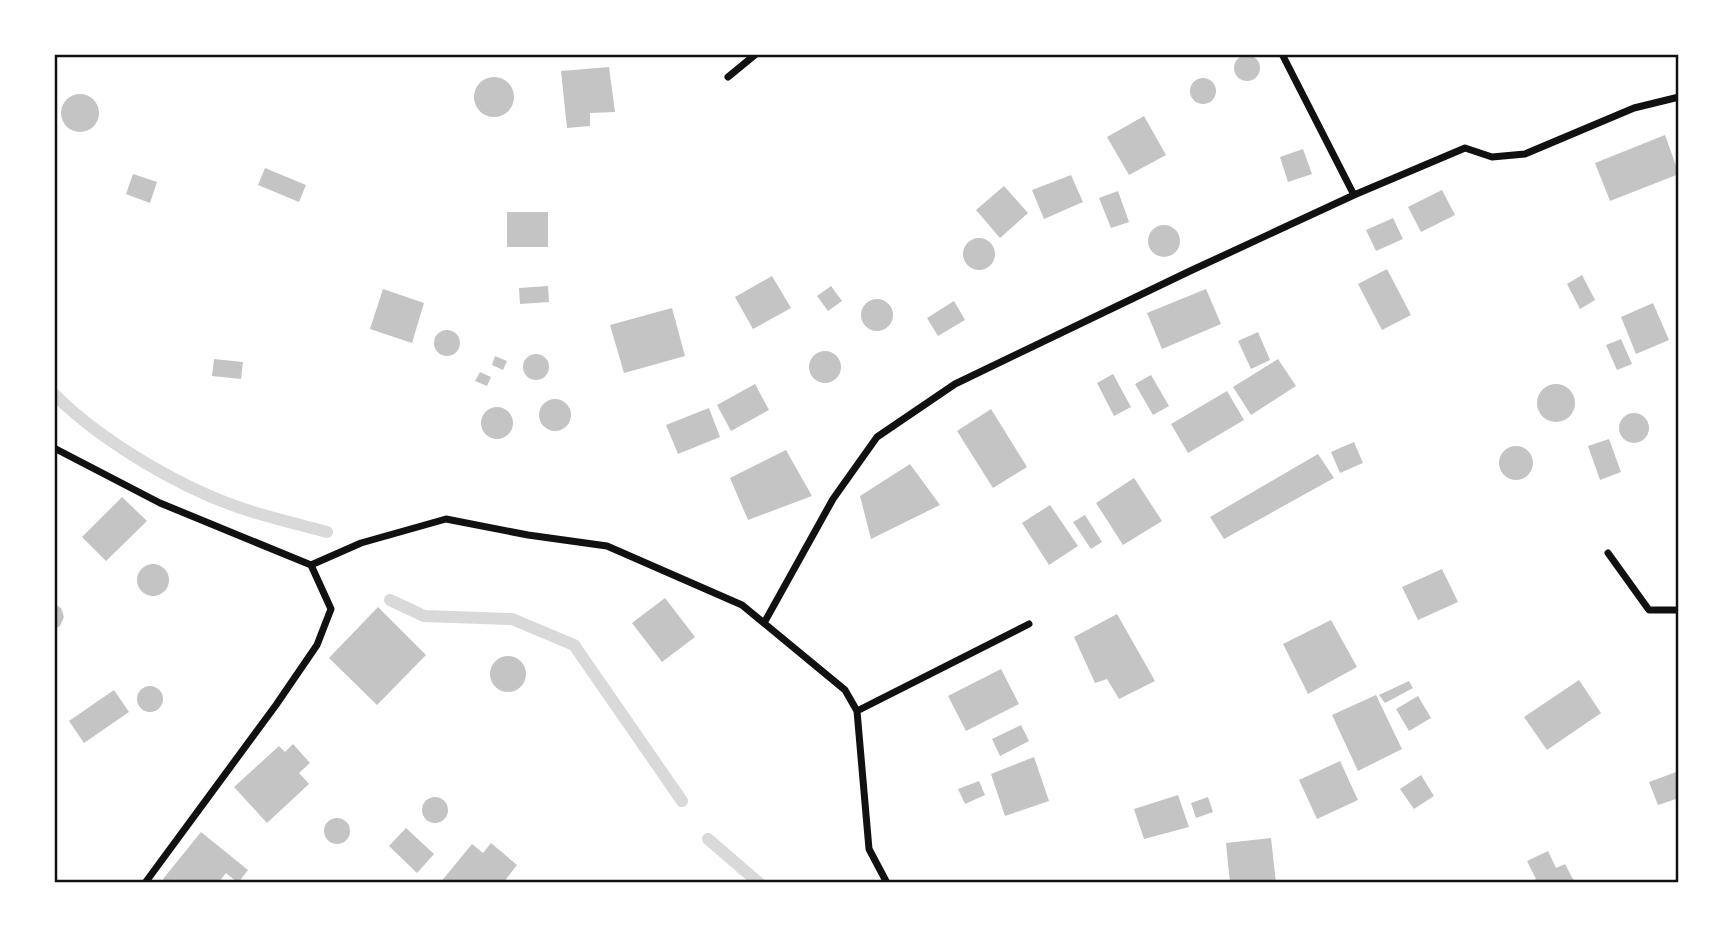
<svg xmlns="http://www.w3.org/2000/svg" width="1733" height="937" font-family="Montserrat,sans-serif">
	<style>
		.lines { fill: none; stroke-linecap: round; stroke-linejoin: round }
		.stream { stroke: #d9d9d9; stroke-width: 12 }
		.building { fill: #c4c4c4 }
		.minor { stroke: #111; stroke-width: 7 }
		.neatline { fill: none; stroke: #111; stroke-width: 2.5 }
	</style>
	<rect width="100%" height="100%" fill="#fff"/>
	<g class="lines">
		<!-- stream -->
		<path class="stream" d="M54,394C102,442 185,491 250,511C275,519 301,525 327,532
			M390,600L424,616L512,619L574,645L682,801
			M708,839L759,883"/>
	</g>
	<!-- building -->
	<path class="building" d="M1234 68a13 13 0 1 1 26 0a13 13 0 1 1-26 0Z
		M609,67L615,112L590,113V126L567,128L561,71Z
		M474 97a20 20 0 1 1 40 0a20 20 0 1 1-40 0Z
		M1190 91a13 13 0 1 1 26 0a13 13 0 1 1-26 0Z
		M61 113a19 19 0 1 1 38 0a19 19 0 1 1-38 0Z
		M1144,116L1166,155L1129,175L1107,137Z
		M1665,135L1679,174L1610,201L1595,163Z
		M1303,149L1312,174L1288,182L1280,157Z
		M265,168L306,185L299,202L258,185Z
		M133,174L157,182L150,203L126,194Z
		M1071,175L1083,202L1044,219L1032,190Z
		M1004,186L1028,213L1000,238L976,210Z
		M1442,190L1455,215L1421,232L1408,207Z
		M1118,191L1129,222L1111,228L1099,198Z
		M507,212H548V247H507Z
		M1393,218L1403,239L1376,251L1366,230Z
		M1148 241a16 16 0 1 1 32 0a16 16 0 1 1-32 0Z
		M963 254a16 16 0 1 1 32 0a16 16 0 1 1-32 0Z
		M1387,269L1411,315L1382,330L1358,284Z
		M1582,275L1595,300L1580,309L1567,284Z
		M772,276L791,308L753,329L735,297Z
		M548,286L549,302L520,304L519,288Z
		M831,286L842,301L828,311L817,296Z
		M383,289L424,303L412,343L370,329Z
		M1206,289L1221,324L1162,349L1147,313Z
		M861 315a16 16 0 1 1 32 0a16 16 0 1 1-32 0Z
		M954,301L965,320L938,336L927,318Z
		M1653,303L1669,340L1636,354L1621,317Z
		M672,308L685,356L624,373L610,325Z
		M434 343a13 13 0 1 1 26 0a13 13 0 1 1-26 0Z
		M1258,332L1270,360L1251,369L1238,341Z
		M1621,339L1632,364L1617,370L1606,345Z
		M809 367a16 16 0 1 1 32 0a16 16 0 1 1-32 0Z
		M523 367a13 13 0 1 1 26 0a13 13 0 1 1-26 0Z
		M495,356L507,361L503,370L492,365Z
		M214,359L243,362L241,379L212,376Z
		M1278,359L1296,386L1251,415L1233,387Z
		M480,372L491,377L487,386L475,381Z
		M1113,374L1131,407L1114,416L1097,383Z
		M1151,375L1169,406L1153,415L1135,384Z
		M755,384L769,410L731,431L717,405Z
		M1537 403a19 19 0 1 1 38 0a19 19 0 1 1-38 0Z
		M1227,391L1244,420L1188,453L1171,424Z
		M539 415a16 16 0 1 1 32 0a16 16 0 1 1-32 0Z
		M481 423a16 16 0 1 1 32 0a16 16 0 1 1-32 0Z
		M709,408L720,437L678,454L666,425Z
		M991,409L1027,467L993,488L957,431Z
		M1619 428a15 15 0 1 1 30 0a15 15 0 1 1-30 0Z
		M1609,439L1621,472L1600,480L1588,446Z
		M1354,442L1363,463L1340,473L1331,452Z
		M1499 463a17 17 0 1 1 34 0a17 17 0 1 1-34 0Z
		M786,450L812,496L748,520L730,478Z
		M1318,454L1334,478L1224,539L1210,517Z
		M910,464L940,505L871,539L860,496Z
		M1134,478L1162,521L1123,545L1096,503Z
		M122,497L147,521L106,561L82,537Z
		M1050,505L1078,546L1049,565L1022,523Z
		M1085,515L1102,542L1091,549L1073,522Z
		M137 580a16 16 0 1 1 32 0a16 16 0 1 1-32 0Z
		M1442,569L1458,602L1418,620L1402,587Z
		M665,598L695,637L662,662L632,623Z
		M54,604L61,608L64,617L60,626L54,629Z
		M378,607L426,655L377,705L329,658Z
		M1117,614L1155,681L1119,699L1107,679L1095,683L1074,637Z
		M1331,620L1357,667L1308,694L1283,644Z
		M490 674a18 18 0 1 1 36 0a18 18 0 1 1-36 0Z
		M1001,669L1019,704L966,731L948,696Z
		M1579,680L1601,713L1547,750L1524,717Z
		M1409,681L1413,688L1385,703L1379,695Z
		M137 699a13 13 0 1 1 26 0a13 13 0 1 1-26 0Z
		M114,690L129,712L84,743L69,721Z
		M1376,695L1402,749L1358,771L1332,715Z
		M1418,696L1431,718L1409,731L1396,709Z
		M1021,725L1029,741L1000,756L992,739Z
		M293,744L310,763L299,773L309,784L267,823L234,787L279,746L285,752Z
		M1034,757L1049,801L1005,816L991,774Z
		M1340,761L1358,800L1317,819L1299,780Z
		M1679,771V798L1658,805L1649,782Z
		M1421,775L1434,796L1414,809L1400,789Z
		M979,781L985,795L965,804L958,789Z
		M1178,795L1189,827L1144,839L1134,809Z
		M1208,797L1213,812L1196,818L1191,803Z
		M422 810a13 13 0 1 1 26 0a13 13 0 1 1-26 0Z
		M324 831a13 13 0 1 1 26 0a13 13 0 1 1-26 0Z
		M406,828L434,854L417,873L389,846Z
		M201,832L248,870L238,883L226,873L218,883H167L163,879Z
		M1271,838L1276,883H1230L1226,843Z
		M491,843L517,865L503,883H440L472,844L483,853Z
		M1548,851L1556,868L1565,864L1575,883H1528L1536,879L1527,861Z"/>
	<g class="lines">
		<!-- minor -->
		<path class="minor" d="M1282,54L1354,195
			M728,77L756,54
			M54,448L160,503L311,565L361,543L446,519L528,535L607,546L742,605L845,690L857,711L869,849L887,883
			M1608,553L1649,610H1679
			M764,623L833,499L877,437L955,384L1190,271L1354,195L1465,148L1492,157L1525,154L1634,108L1679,97
			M857,711L1029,624
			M145,883L276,705L317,645L331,609L311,565"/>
	</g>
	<!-- border -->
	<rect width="1733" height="937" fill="none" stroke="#ffffff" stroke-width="112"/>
	<rect x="56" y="56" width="1621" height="825" class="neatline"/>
</svg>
